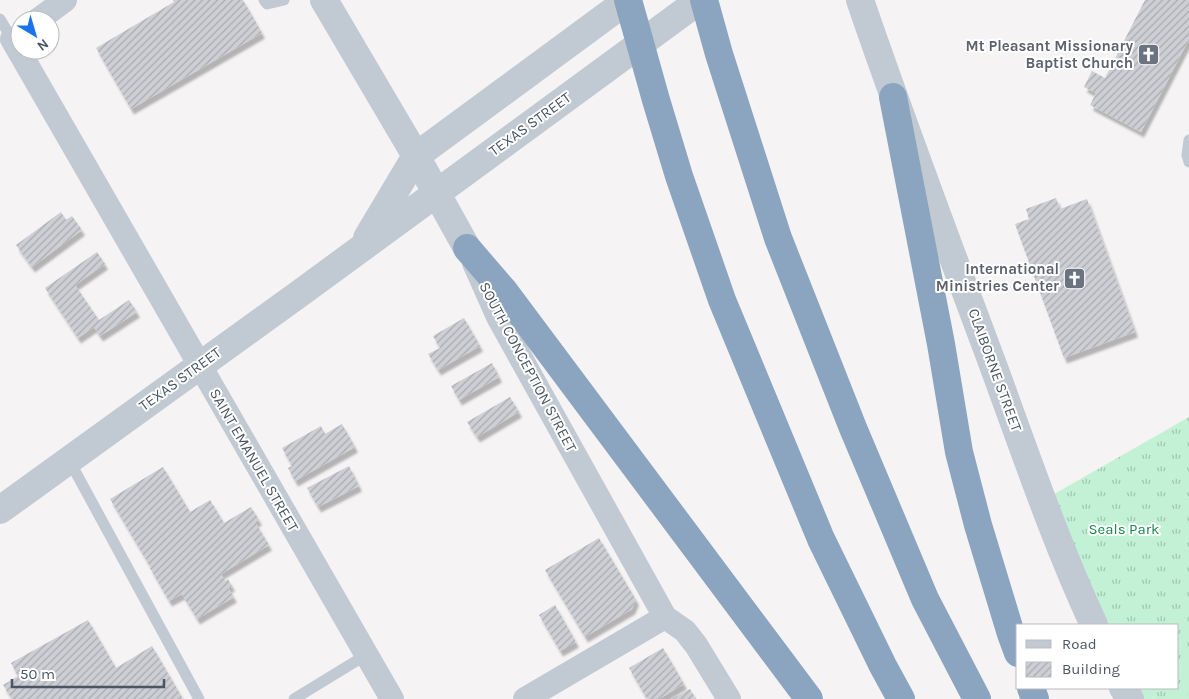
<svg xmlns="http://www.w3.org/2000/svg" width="1189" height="699" font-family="Karla,sans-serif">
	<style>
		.grass { fill: url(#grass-tufts) }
		.garden { fill: #c3f1d5 }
		.building { fill: url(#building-hatch); filter: url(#shadow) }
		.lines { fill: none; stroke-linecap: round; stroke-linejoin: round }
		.service { stroke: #c1cad2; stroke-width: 11 }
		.minor { stroke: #c1cad2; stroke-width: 24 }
		.tertiary { stroke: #c1cad2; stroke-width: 28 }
		.motorway { stroke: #8ba5c1; stroke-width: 28 }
		.labels { text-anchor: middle; stroke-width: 4; stroke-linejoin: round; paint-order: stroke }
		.worship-label { font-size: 15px; font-weight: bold; fill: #5b616d; stroke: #fff; text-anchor: end }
		.street-label { font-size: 15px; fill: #4a5661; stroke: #fff }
		.park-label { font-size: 15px; fill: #17864f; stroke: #fff }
	</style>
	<defs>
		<pattern id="grass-tufts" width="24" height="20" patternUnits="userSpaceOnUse" patternTransform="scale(1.25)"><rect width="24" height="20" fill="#c3f1d5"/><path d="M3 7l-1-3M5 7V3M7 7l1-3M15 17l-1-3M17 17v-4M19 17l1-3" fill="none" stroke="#a0c6b0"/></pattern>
		<pattern id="building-hatch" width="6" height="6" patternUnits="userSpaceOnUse" patternTransform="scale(1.25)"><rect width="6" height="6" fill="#cdcfd5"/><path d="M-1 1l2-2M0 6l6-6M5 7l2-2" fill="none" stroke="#a8abb0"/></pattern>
		<filter id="shadow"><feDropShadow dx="3" dy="5.5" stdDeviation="1" flood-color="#0004"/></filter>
	</defs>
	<rect width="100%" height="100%" fill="#f5f3f3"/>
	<!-- grass -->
	<path class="grass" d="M1189,417V699H1130L1123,688H1178V625H1094L1049,497Z"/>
	<!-- garden -->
	<path class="garden" d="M1189,657V699L1182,677Z"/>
	<!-- building -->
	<path class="building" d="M173,0H243L262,33L131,109L96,48L174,2Z
		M1145,0H1189V39L1141,132L1090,105L1096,93L1084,87L1092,71L1105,78Z
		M1056,198L1060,209L1087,199L1135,332L1064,358L1015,224L1029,219L1026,209Z
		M61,212L66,220L72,216L82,230L32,267L16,245Z
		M97,252L105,264L75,285L99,320L129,300L137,312L100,336L94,327L78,338L45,288Z
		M464,318L480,346L438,370L428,354L440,348L433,336Z
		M492,363L499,377L459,400L451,386Z
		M510,397L519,412L477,437L467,422Z
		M342,424L355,447L295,481L288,468L292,466L282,448L321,426L325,434Z
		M349,466L359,486L318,507L307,488Z
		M163,467L190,512L210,500L224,523L251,507L259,520L255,522L269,545L221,574L225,581L228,579L232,586L228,588L234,597L197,619L182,594L169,601L150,568H151L110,499Z
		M599,538L636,600L632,609L585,637L545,570Z
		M555,605L576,642L560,651L539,615Z
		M88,620L116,668L152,646L183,699H12L3,685L18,676L11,663Z
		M663,648L684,684L659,699H647L629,668Z
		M690,689L696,699H671Z"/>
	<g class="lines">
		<!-- service -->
		<path class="service" d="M264,0L267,4L284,0
			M0,19L12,39
			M1189,140L1187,155L1189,162
			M69,460L199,699
			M294,699L366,655"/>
		<!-- minor -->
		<path class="minor" d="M38,20L65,0
			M12,39L392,699
			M474,263L498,317L665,617L685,631L696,645L729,699
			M525,699L665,617"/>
		<!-- tertiary -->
		<path class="tertiary" d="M324,0L416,156L467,248
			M860,0C902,123 948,244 993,365C1025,452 1055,541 1094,625
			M367,238L416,156L628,0
			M0,510L299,294L700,0
			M1123,688L1130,699"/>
		<!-- motorway -->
		<path class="motorway" d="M628,0L656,100L679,176L722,300L821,539L883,666L901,699
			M704,0L719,54L778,238L853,428L925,599L977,699
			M893,97L941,344L959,452L978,525L1011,634L1018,653
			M467,248L504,291L809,699
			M1031,688L1035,699"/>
	</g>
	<!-- icons -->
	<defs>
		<symbol id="church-square" viewBox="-11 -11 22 22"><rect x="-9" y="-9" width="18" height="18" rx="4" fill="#6b7280" stroke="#fff"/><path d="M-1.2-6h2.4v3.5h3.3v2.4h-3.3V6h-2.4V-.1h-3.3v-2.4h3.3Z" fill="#fff"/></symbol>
	</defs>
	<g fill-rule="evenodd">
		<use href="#church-square" x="1136" y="42" width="25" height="25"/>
		<use href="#church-square" x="1062" y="266" width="25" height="25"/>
	</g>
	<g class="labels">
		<!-- worship labels -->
		<g class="worship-label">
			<text x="1133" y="51">Mt Pleasant Missionary<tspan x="1133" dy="17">Baptist Church</tspan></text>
			<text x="1059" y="274">International<tspan x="1059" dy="17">Ministries Center</tspan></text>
		</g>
		<!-- street labels -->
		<g class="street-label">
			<text transform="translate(530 124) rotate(-36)" y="5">TEXAS STREET</text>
			<text transform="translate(528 367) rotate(62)" y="5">SOUTH CONCEPTION STREET</text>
			<text transform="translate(995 370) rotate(70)" y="5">CLAIBORNE STREET</text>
			<text transform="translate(180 379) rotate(-36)" y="5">TEXAS STREET</text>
			<text transform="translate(254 460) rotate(60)" y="5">SAINT EMANUEL STREET</text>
		</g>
		<!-- park labels -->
		<g class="park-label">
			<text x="1124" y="534">Seals Park</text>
		</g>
	</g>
	<!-- legend -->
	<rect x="1016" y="624" width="162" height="65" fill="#ffffff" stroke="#b7bbc0"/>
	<rect x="1026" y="640" width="25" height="8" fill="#c1cad2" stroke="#b7bbc0"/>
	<text x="1062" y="649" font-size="15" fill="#4a5661">Road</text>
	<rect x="1026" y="662" width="25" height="15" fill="url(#building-hatch)" stroke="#b7bbc0"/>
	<text x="1062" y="674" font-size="15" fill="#4a5661">Building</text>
	<!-- north arrow -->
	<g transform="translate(35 35) rotate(142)"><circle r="24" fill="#ffffff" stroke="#b7bbc0"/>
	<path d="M0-4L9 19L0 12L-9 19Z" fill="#1a73e8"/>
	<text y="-8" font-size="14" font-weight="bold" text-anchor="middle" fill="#4a5661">N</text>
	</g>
	<!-- scale -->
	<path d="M12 679v8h152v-8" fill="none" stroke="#4a5661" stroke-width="2.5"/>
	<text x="20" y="679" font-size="15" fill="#4a5661" stroke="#ffffff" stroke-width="4" paint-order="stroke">50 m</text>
</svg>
